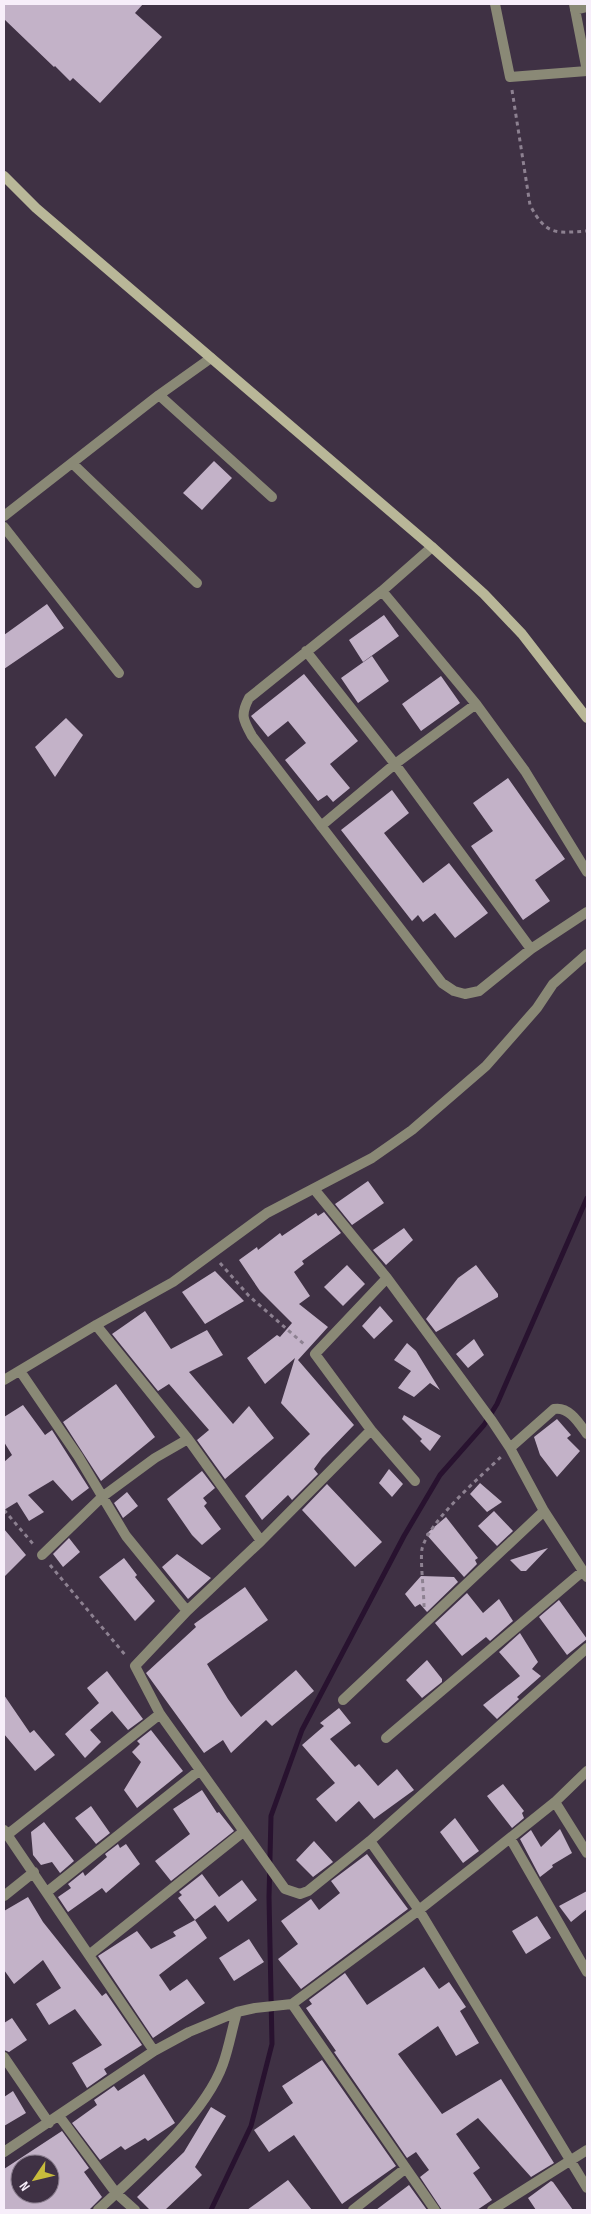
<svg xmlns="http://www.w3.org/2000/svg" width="591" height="2214" font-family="'Sofia Sans Condensed',sans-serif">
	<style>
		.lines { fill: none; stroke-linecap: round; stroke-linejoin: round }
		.stream { stroke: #28122f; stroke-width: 5 }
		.building { fill: #c3b2c8; fill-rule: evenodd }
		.path { stroke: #8d8191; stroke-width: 3; stroke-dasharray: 4 4; stroke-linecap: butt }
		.street { stroke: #8a8976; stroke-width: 10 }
		.secondary { stroke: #b9b798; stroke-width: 10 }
	</style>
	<rect width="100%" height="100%" fill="#3f3144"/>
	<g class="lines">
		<!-- stream -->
		<path class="stream" d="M211,2210L251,2126L272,2044L269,1897L271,1816L302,1730L404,1536L440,1475L484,1425L497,1404L587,1198"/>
	</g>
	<!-- building -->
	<path class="building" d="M4,4H143L135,13L162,37L100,103L73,78L70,81L55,66L54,67L4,19Z
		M214,461L232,478L202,510L183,493Z
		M47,604L64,628L4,669V635Z
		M384,615L399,636L363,662L349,640Z
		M372,656L389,681L358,703L341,678Z
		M304,674L358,741L330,764L350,788L333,802L327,795L318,801L285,760L306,743L288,721L268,737L251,716Z
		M441,676L460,703L421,731L402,704Z
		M66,718L83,735L55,777L35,747Z
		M508,778L565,859L535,880L550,901L523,920L471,846L493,831L473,803Z
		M392,790L409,813L384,833L423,883L449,863L488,913L455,938L435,913L423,922L418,915L412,921L341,830Z
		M368,1181L384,1203L352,1225L335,1204Z
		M324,1212L341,1233L302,1261L304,1264L294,1272L310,1296L299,1304L328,1327L298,1360L354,1425L322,1458L314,1469L318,1474L292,1500L288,1495L262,1520L245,1496L310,1434L281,1403L295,1358L265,1384L247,1358L277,1335L280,1337L292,1323L260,1291L239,1260L257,1247L258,1250L280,1233L282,1236L316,1213L318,1216Z
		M404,1228L413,1240L386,1265L373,1250Z
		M347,1265L365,1284L343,1306L324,1287Z
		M476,1265L498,1294V1297L436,1332L426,1319L458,1278Z
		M215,1271L244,1301L205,1324L182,1292Z
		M380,1306L393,1321L374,1339L362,1326Z
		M145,1311L171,1349L207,1330L223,1355L189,1372L233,1424L249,1406L274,1438L225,1479L197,1440L209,1430L169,1384L158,1391L112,1334Z
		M474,1339L484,1355L468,1368L456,1354Z
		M407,1343L416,1351L440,1390L430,1383L414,1397L398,1388L411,1371L394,1360Z
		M116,1384L155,1437L101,1481L63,1422Z
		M23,1405L45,1435L52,1430L89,1488L72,1501L53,1480L28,1495L44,1512L29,1521L17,1502L4,1510V1462L12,1455L4,1442V1417Z
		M404,1415L441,1436L430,1451L420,1441L422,1439L402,1419Z
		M557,1419L571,1435L567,1438L580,1451L557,1477L540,1455L534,1437Z
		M389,1469L403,1484L392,1497L379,1483Z
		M202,1471L215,1488L203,1498L207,1503L204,1506L221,1529L202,1545L192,1535L167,1499Z
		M480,1483L502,1502L487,1512L470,1494Z
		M327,1484L382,1542L355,1567L302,1510Z
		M127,1492L138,1506L123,1518L114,1503Z
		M494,1511L513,1531L497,1546L478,1526Z
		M446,1517L478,1558L475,1560L477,1564L464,1577L426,1534Z
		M4,1529L26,1555L4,1577Z
		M69,1538L80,1552L63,1567L53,1554Z
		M548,1548L526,1571H521L510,1560Z
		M177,1554L211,1578L188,1599L162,1567Z
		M124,1558L137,1575L135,1577L155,1601L135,1621L99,1577Z
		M421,1576L454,1577L458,1582L427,1612L420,1604L415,1607L405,1594Z
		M245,1587L268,1620L207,1664L228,1699L241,1717L296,1670L314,1691L272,1726L266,1720L231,1753L223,1740L204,1753L146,1673L196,1627L194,1624Z
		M467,1593L483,1613L499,1599L513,1621L490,1641L486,1637L462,1656L435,1623Z
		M559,1600L587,1639L567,1655L539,1617Z
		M520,1633L538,1662L532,1669L541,1676L517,1697L519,1699L497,1719L483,1705L520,1676L499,1652Z
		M427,1660L442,1679V1682L422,1698L406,1680Z
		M107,1671L143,1719L128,1730L112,1711L90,1730L101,1742L85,1758L65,1734L99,1703L87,1688Z
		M4,1695L30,1733L34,1730L55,1755L35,1771L4,1734Z
		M339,1708L351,1723L330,1739L355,1767L359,1764L378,1786L397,1769L414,1790L374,1819L359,1801L336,1822L316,1799L335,1783L302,1745L324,1726L320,1723Z
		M151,1730L183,1771L137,1808L124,1790L141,1762L132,1752L140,1744L137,1741Z
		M503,1784L524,1811L522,1813L524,1818L512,1828L487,1796Z
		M202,1790L217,1813L219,1812L234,1831L171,1881L155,1861L190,1834L173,1809Z
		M91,1806L110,1833L96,1844L75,1818Z
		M455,1818L479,1851L463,1863L440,1832Z
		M44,1822L74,1861L60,1873L52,1862L41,1865L33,1855L31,1832Z
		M560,1829L572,1853L552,1865L553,1867L540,1877L520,1839L531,1830L541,1847Z
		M314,1841L333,1862L313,1877L296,1860Z
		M118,1844L120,1848L126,1844L140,1864L106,1893L102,1888L68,1912L58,1897L71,1888L68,1884L83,1872L85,1876L107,1857L105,1854Z
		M367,1854L408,1909L301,1989L278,1959L298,1944L281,1921L311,1899L319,1910L340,1893L331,1881Z
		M202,1874L219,1897L242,1880L257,1900L228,1922L215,1905L195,1920L178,1898L182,1895L179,1892Z
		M587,1891V1909L571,1922L559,1906Z
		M28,1897L43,1922L102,1996L106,1993L142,2045L104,2069L107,2074L87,2088L72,2063L102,2045L75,2009L49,2025L36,2004L61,1988L43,1960L14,1984L4,1970V1911Z
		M537,1916L551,1938L526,1954L512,1931Z
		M195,1920L207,1938L159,1975L170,1991L187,1979L205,2003L153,2038L98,1956L137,1931L151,1949L176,1936L173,1932Z
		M249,1939L264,1962L234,1981L219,1958Z
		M424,1967L439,1989L449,1982L466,2007L460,2011L479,2043L456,2056L438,2026L398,2054L442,2114L501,2079L554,2163L531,2177L478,2118L456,2134L480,2168L473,2173L492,2200L477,2210H442L420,2177L429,2170L416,2152L407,2158L334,2052L336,2051L306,2008L312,2004L309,2000L345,1973L367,2005Z
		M12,2018L27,2040L9,2052L4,2050V2023Z
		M322,2060L396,2166L342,2204L294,2135L269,2152L254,2130L293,2103L282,2086Z
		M144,2074L175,2123L148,2141L145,2138L125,2150L121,2146L100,2160L72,2123L97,2105L94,2100L114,2086L118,2091Z
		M13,2091L26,2113L4,2126V2097Z
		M211,2107L226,2116L195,2167L202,2175L165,2210H150L137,2197L184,2152Z
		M62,2131L89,2168L84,2172L102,2197L89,2210H4V2169ZM20,2164H50V2194H20Z
		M288,2180L312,2210H247L269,2194Z
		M551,2181L553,2182L573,2210H536L528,2198Z
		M409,2185L427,2210H376Z"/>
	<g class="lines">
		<!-- path -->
		<path class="path" d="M512,90L530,205C546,236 556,233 587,231
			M220,1263L249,1296L305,1345
			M4,1510L34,1545
			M50,1565L126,1656
			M424,1607C424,1593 420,1560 422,1549C428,1522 481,1476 502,1456"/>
		<!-- street -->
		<path class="street" d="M495,4L510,77L587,71
			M574,4L587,71
			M575,10L587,7
			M159,395L272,497
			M72,463L197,583
			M4,516L159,395L211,358
			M4,527L119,673
			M432,547L382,591L249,698C240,715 243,720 252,736L442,983L454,991L465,994L479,991L531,949L587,912
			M382,591L476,704L525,771L587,872
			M306,651L395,764L531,949
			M321,826L395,764L476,704
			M314,1189L387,1278L492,1421L510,1448L544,1511L587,1577
			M387,1278L315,1354L371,1430L415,1481
			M96,1325L188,1439L261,1541
			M20,1371L78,1456L126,1536L187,1611
			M4,1380L96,1325L173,1282L267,1213L372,1158L412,1130L486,1066L537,1008L553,984L587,954
			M371,1430L261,1541L187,1611L135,1666L160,1714L285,1889L300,1894L308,1891L370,1841L587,1648
			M510,1448L554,1409C569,1406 579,1423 587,1434
			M42,1555L102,1497L155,1458L188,1439
			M343,1700L544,1511
			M386,1738L583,1571
			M555,1802L587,1853
			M4,1830L154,2051
			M7,1835L160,1714
			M510,1838L587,1972
			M370,1841L419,1910L587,2188
			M47,1892L200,1770
			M4,1896L34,1872
			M89,1955L243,1832
			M292,2004L435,2210
			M4,2057L49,2123
			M59,2116L116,2193L135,2210
			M4,2152L154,2051L189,2032L237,2012L255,2008L292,2004L419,1910L480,1862L555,1802L587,1771
			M98,2210C138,2173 205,2115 223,2064C229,2047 232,2029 237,2012
			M353,2210L406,2168
			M492,2210L587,2150"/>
		<!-- secondary -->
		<path class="secondary" d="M4,176L36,208L432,547L484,594L522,634L587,718"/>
	</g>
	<!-- border -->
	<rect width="591" height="2214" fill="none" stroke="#f7eefa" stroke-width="10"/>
	<!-- north arrow -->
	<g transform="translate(35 2179) rotate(235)"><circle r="24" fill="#3f3144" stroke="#897d8d"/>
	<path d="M0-4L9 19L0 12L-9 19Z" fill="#c7bb3c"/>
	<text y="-8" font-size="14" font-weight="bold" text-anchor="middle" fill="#f7eefa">N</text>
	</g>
</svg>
